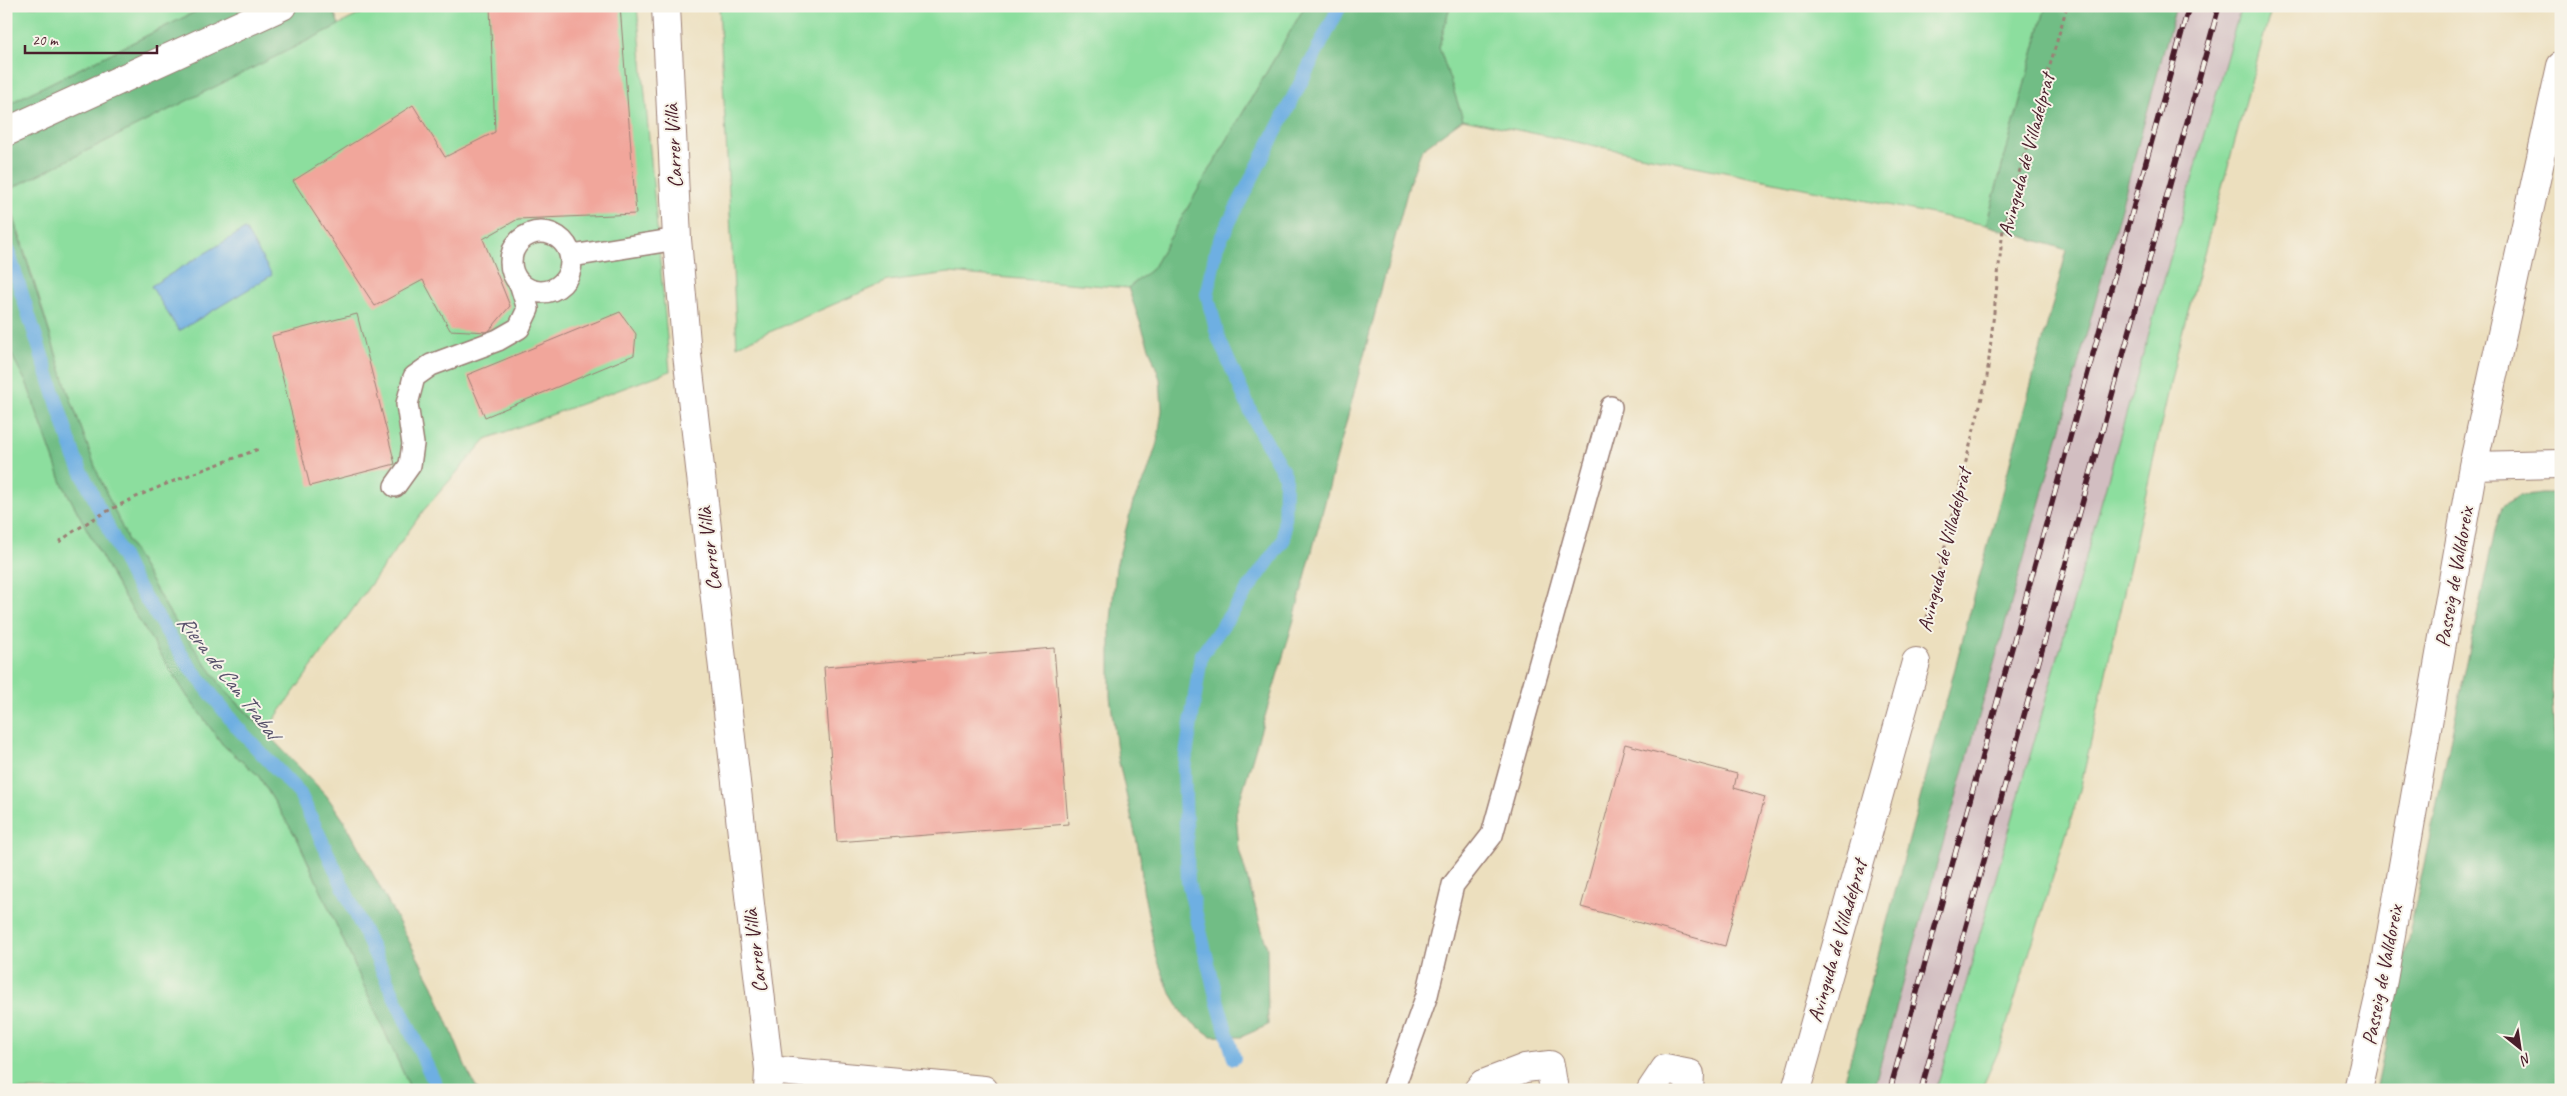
<svg xmlns="http://www.w3.org/2000/svg" width="2567" height="1096" font-family="Caveat,sans-serif">
	<style>
		.industrial { fill: #d2bec1 }
		.green { fill: #8cde9e; stroke: #6b7e64 }
		.forest { fill: #71bd85; stroke: #5e6e58 }
		.water { fill: #6eafe2; stroke: #5c6786 }
		.lines { fill: none; stroke-linecap: round; stroke-linejoin: round }
		.stream { stroke: #6eafe2; stroke-width: 14 }
		.building { fill: #f1a69b }
		.service-casing { stroke: #9b7f74; stroke-width: 24 }
		.pedestrian-casing { stroke: #9b7f74; stroke-width: 30 }
		.minor-casing { stroke: #9b7f74; stroke-width: 30 }
		.tertiary-casing { stroke: #9b7f74; stroke-width: 30 }
		.path { stroke: #9b7f74; stroke-width: 3; stroke-dasharray: 4 4; stroke-linecap: butt }
		.service { stroke: #fff; stroke-width: 21 }
		.pedestrian { stroke: #fff; stroke-width: 28 }
		.minor { stroke: #fff; stroke-width: 28 }
		.tertiary { stroke: #fff; stroke-width: 28 }
		.rail-casing { stroke: #4a1f2b; stroke-width: 5.5 }
		.rail { stroke: #f7f3e8; stroke-width: 4; stroke-dasharray: 11; stroke-linecap: butt }
		.labels { text-anchor: middle; stroke-width: 4; stroke-linejoin: round; paint-order: stroke }
		.street-label { font-size: 21px; fill: #4a1f2b; stroke: #f7f3e8 }
		.water-label { font-size: 22px; font-style: italic; fill: #57516b; stroke: #f7f3e8 }
	</style>
	<rect width="100%" height="100%" fill="#f7f3e8"/>
	<filter id="ink" filterUnits="userSpaceOnUse"><feTurbulence type="fractalNoise" baseFrequency=".02" numOctaves="2"/><feDisplacementMap in="SourceGraphic" scale="10" xChannelSelector="R" yChannelSelector="G"/><feConvolveMatrix kernelMatrix="1 2 1 2 8 2 1 2 1" color-interpolation-filters="sRGB"/></filter>
	<filter id="wash" filterUnits="userSpaceOnUse"><feTurbulence type="fractalNoise" baseFrequency=".0096" numOctaves="4" result="noise"/><feDisplacementMap in="SourceGraphic" scale="20" xChannelSelector="R" yChannelSelector="G"/><feGaussianBlur stdDeviation="1.12" result="paint"/><feColorMatrix in="noise" values="0 0 0 0 0 0 0 0 0 0 0 0 0 0 0 0 0 1.4 0 .05"/><feComposite in="paint" operator="in"/></filter>
	<g filter="url(#wash)">
		<rect width="100%" height="100%" fill="#ecdfbe"/>
		<!-- industrial -->
		<path class="industrial" d="M2176,6H2241L1936,1090H1873L2060,431Z"/>
		<!-- green -->
		<path class="green" d="M6,6H207L6,105Z
			M376,6H637L670,371L486,439L423,511L266,731L224,689L172,617L129,543L97,472L66,386L6,191Z
			M719,6H1305L1152,269L1128,288L949,273L888,281L737,346Z
			M1450,6H2046L1986,225L1463,119L1439,47Z
			M2241,6H2272L2179,344L2080,790L1999,1050L1981,1090H1936Z
			M6,344L27,384L62,483L118,587L187,696L223,745L258,775L298,840L411,1090H6Z"/>
		<!-- forest -->
		<path class="forest" d="M207,6H332L339,25L6,191V105Z
			M1305,6H1450L1439,47L1463,119L1422,149L1410,181L1293,623L1236,813L1239,849L1267,948L1268,1025L1241,1037L1211,1036L1186,1018L1169,990L1156,956L1143,889L1140,856L1118,758L1110,696V631L1116,567L1133,502L1147,474L1157,443L1162,410L1160,379L1128,288L1152,269Z
			M2046,6H2176L2060,431L1873,1090H1842L2067,250L1986,225Z
			M6,195L66,386L97,472L129,543L172,617L224,689L326,795L345,822L433,986L467,1070L478,1090H411L298,840L258,775L223,745L187,696L118,587L62,483L27,384L6,344Z
			M2542,493H2561V634C2546,661 2554,725 2556,756L2561,759V1090H2376L2495,530L2502,506L2519,496Z"/>
		<!-- water -->
		<path class="water" d="M245,229L272,275L179,331L151,286Z"/>
		<g class="lines">
			<!-- stream -->
			<path class="stream" d="M6,245L75,458L133,579L187,663L236,726L300,794L438,1090
				M1234,1058L1216,996L1188,882L1184,769L1201,656L1284,539L1285,475L1257,426L1218,337L1207,294L1217,246L1340,6"/>
		</g>
		<g id="blocks">
			<!-- building -->
			<path class="building" d="M490,6H620L636,214L518,219L483,239L510,306L488,332L450,330L423,280L375,306L293,181L413,105L445,157L495,132Z
				M620,312L636,334L634,355L485,417L467,375Z
				M357,314L395,464L310,486L272,336Z
				M1054,648L1068,824L837,842L824,667Z
				M1625,744L1737,774L1734,788L1765,797L1725,946L1581,907Z"/>
		</g>
	</g>
	<g filter="url(#ink)">
		<use href="#blocks" fill-opacity="0" stroke="#9b7f74" stroke-width="1"/>
		<g class="lines">
			<defs>
				<path id="service" d="M511 262a30 30 0 1 1 60 0a30 30 0 1 1-60 0Z
					M572,256L677,239
					M395,486L410,465L413,444L407,404L414,377L431,365L498,340L519,328L528,309L520,283
					M1393,1090L1427,995L1453,885L1492,835L1611,407"/>
				<path id="pedestrian" d="M1483,1084L1525,1068L1550,1065L1554,1090
					M1651,1090L1665,1069L1690,1074L1689,1090
					M1796,1090L1916,662"/>
				<path id="minor" d="M2473,466L2561,464
					M769,1070L984,1090
					M1478,1090L1483,1084
					M2358,1090L2383,980L2473,466L2561,66"/>
				<path id="tertiary" d="M666,6L677,239L687,354L769,1070L768,1090
					M6,132L282,6"/>
			</defs>
			<!-- service casing -->
			<use href="#service" class="service-casing"/>
			<!-- pedestrian casing -->
			<use href="#pedestrian" class="pedestrian-casing"/>
			<!-- minor casing -->
			<use href="#minor" class="minor-casing"/>
			<!-- tertiary casing -->
			<use href="#tertiary" class="tertiary-casing"/>
			<!-- path -->
			<path class="path" d="M59,542C118,497 192,475 261,448
				M1925,626L1987,377L2003,229L2067,6"/>
			<!-- service -->
			<use href="#service" class="service"/>
			<!-- pedestrian -->
			<use href="#pedestrian" class="pedestrian"/>
			<!-- minor -->
			<use href="#minor" class="minor"/>
			<!-- tertiary -->
			<use href="#tertiary" class="tertiary"/>
			<defs>
				<path id="rail" d="M1890,1090L2189,6
					M1921,1090L2219,6"/>
			</defs>
			<!-- rail casing -->
			<use href="#rail" class="rail-casing"/>
			<!-- rail -->
			<use href="#rail" class="rail"/>
		</g>
	</g>
	<g class="labels">
		<!-- street labels -->
		<g class="street-label">
			<text transform="translate(673 146) rotate(-93)" y="7">Carrer Villà</text>
			<text transform="translate(2026 155) rotate(-75)" y="7">Avinguda de Villadelprat</text>
			<text transform="translate(709 549) rotate(-97)" y="7">Carrer Villà</text>
			<text transform="translate(1944 550) rotate(-76)" y="7">Avinguda de Villadelprat</text>
			<text transform="translate(2454 577) rotate(-80)" y="7">Passeig de Valldoreix</text>
			<text transform="translate(1837 941) rotate(-74)" y="7">Avinguda de Villadelprat</text>
			<text transform="translate(755 951) rotate(-97)" y="7">Carrer Villà</text>
			<text transform="translate(2382 975) rotate(-79)" y="7">Passeig de Valldoreix</text>
		</g>
		<!-- water labels -->
		<g class="water-label">
			<text transform="translate(229 676) rotate(52)" y="8">Riera de Can Trabal</text>
		</g>
	</g>
	<!-- margin -->
	<rect width="2567" height="1096" fill="none" stroke="#f7f3e8" stroke-width="25"/>
	<!-- north arrow -->
	<g transform="translate(2520 1048) rotate(150)" stroke="#f7f3e8" stroke-width="4" paint-order="stroke">
	<path d="M0-4L9 19L0 12L-9 19Z" fill="#4a1f2b"/>
	<text y="-8" font-size="14" font-weight="bold" text-anchor="middle" fill="#4a1f2b">N</text>
	</g>
	<!-- scale -->
	<path d="M25 45v8h132v-8" fill="none" stroke="#4a1f2b" stroke-width="2.5"/>
	<text x="32" y="45" font-size="15" fill="#4a1f2b" stroke="#f7f3e8" stroke-width="4" paint-order="stroke">20 m</text>
</svg>
